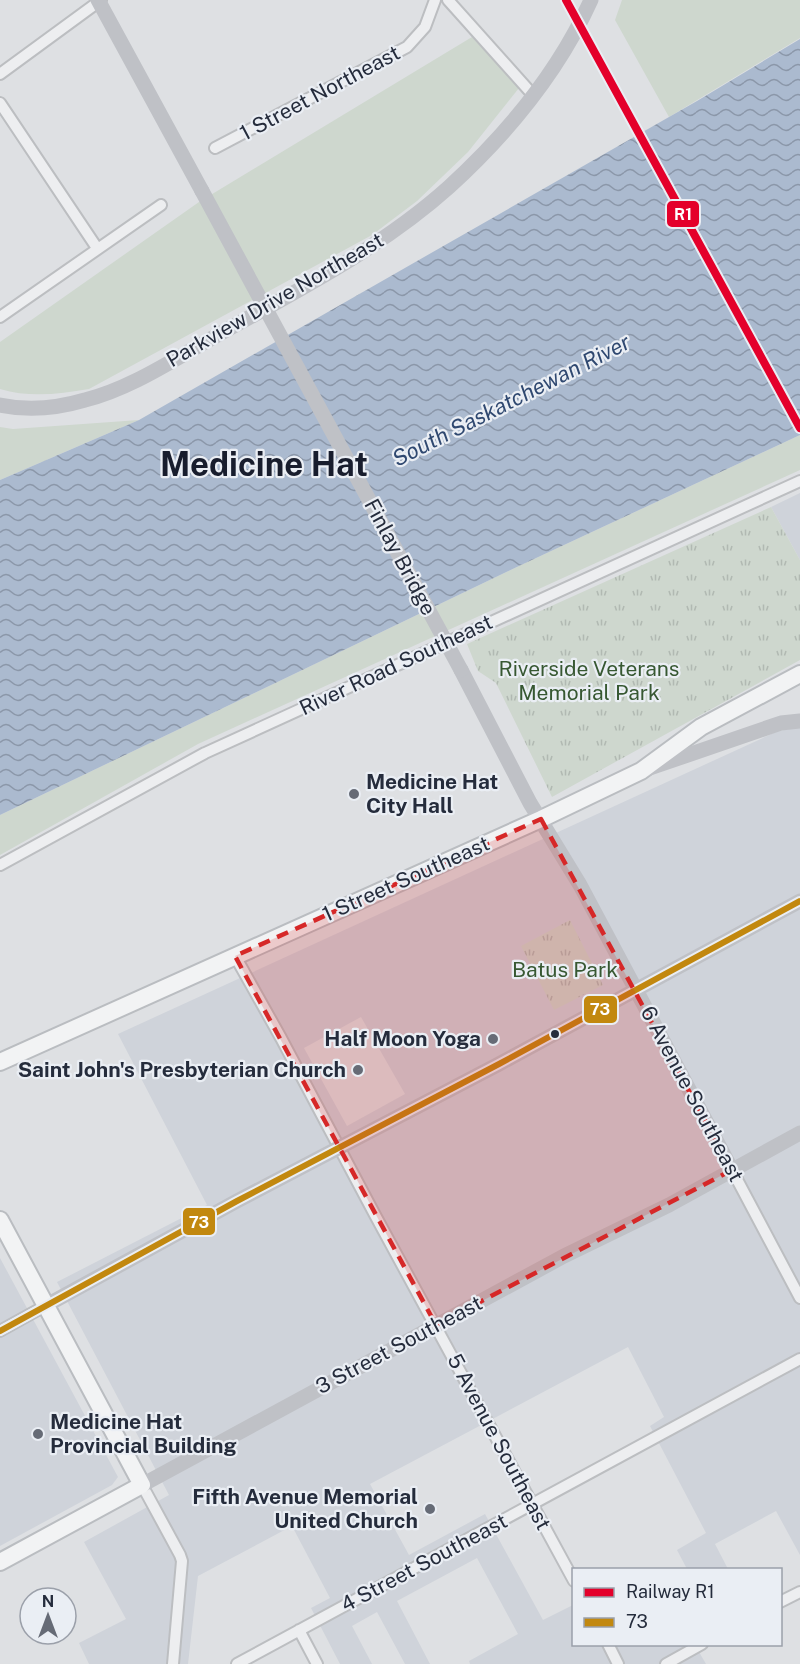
<svg xmlns="http://www.w3.org/2000/svg" width="800" height="1664" font-family="'Public Sans',sans-serif">
	<style>
		.built { fill: #cfd3da; fill-rule: evenodd }
		.grass { fill: #ced7ce }
		.park { fill: url(#park-tufts) }
		.water { fill: url(#water-waves) }
		.lines { fill: none; stroke-linecap: round; stroke-linejoin: round }
		.street-casing { stroke: #bcbec1; stroke-width: 14 }
		.primary-casing { stroke: #babdc1; stroke-width: 20 }
		.street { stroke: #edeef0; stroke-width: 10 }
		.secondary { stroke: #bfc1c6; stroke-width: 15 }
		.primary { stroke: #f2f3f4; stroke-width: 16 }
		.secondary-bridge { stroke: #bfc1c6; stroke-width: 15 }
		.bus-1-casing { stroke: #eaeef4; stroke-width: 10 }
		.bus-1 { stroke: #c2880f; stroke-width: 6 }
		.rail-1-casing { stroke: #eaeef4; stroke-width: 12 }
		.rail-1 { stroke: #e4002b; stroke-width: 8 }
		.marked { fill: #d62828; fill-opacity: 0.2; stroke: #d62828; stroke-width: 4.5; stroke-dasharray: 12 8; stroke-linejoin: round }
		.poi-dot { fill: #666b76; stroke: #eaeef4; stroke-width: 2 }
		.bus-dot { fill: #252c3c; stroke: #eaeef4; stroke-width: 2 }
		.labels { text-anchor: middle; stroke-width: 4.5; stroke-linejoin: round; paint-order: stroke }
		.street-label { font-size: 21px; fill: #252c3c; stroke: #eaeef4 }
		.park-label { font-size: 21px; fill: #375832; stroke: #eaeef4 }
		.poi-label { font-size: 21px; font-weight: bold; fill: #252c3c; stroke: #eaeef4; text-anchor: end }
		.water-label { font-size: 22px; font-style: italic; fill: #2f4870; stroke: #eaeef4 }
		.town-label { font-size: 33px; font-weight: bold; fill: #181d2d; stroke: #eaeef4 }
		.line-badge { stroke: #eaeef4; stroke-width: 2 }
		.badge-label { font-size: 16px; text-anchor: middle; font-weight: bold; fill: #fff }
	</style>
	<defs>
		<pattern id="park-tufts" width="24" height="20" patternUnits="userSpaceOnUse" patternTransform="scale(1.5)"><rect width="24" height="20" fill="#ced7ce"/><path d="M3 7l-1-3M5 7V3M7 7l1-3M15 17l-1-3M17 17v-4M19 17l1-3" fill="none" stroke="#b1b9b2"/></pattern>
		<pattern id="water-waves" width="16" height="10" patternUnits="userSpaceOnUse" patternTransform="scale(1.5)"><rect width="16" height="10" fill="#abbacf"/><path d="M0 5q4-4 8 0t8 0" fill="none" stroke="#8b97a9"/></pattern>
	</defs>
	<rect width="100%" height="100%" fill="#dee0e3"/>
	<!-- built -->
	<path class="built" d="M800,493V560L771,507Z
		M800,727V1555L776,1511L715,1544L728,1569H687L677,1550L706,1533L650,1426L664,1417L628,1347L370,1484L409,1555L485,1514L543,1620L573,1605L574,1644L695,1645L706,1664H470L469,1661L518,1634L477,1558L397,1601L430,1664H405L377,1612L352,1626L372,1664H340L311,1608L330,1598L292,1526L198,1576L188,1664H89L79,1643L126,1619L84,1542L169,1495L57,1282L207,1205L118,1034L778,731ZM361,1017L405,1094L347,1126L304,1048Z
		M0,1258L118,1477L112,1485L0,1546Z"/>
	<!-- grass -->
	<path class="grass" d="M622,0H800V38L669,117L615,20Z
		M472,37L519,88L468,152L417,201L372,235L89,389C59,394 30,398 0,389V342L199,202Z
		M139,420L0,480V427L13,429Z
		M800,435V470L198,744L0,855V815L519,566Z"/>
	<!-- park -->
	<path class="park" d="M771,507L800,560V660L552,797L496,683L478,671L467,644Z
		M570,920L603,985L554,1010L521,946Z"/>
	<!-- water -->
	<path class="water" d="M800,39V435L519,566L0,815V480L139,420L697,101Z"/>
	<g class="lines">
		<defs>
			<path id="street" d="M448,0L533,95
				M0,74L101,0
				M0,103L97,248
				M215,148L407,47L425,27L435,0
				M0,317L161,205
				M0,865L205,753L800,481
				M235,956L281,1038L375,1215L574,1581
				M732,1170L800,1298
				M0,1331L45,1306
				M142,1485L180,1555L182,1561L173,1664
				M780,1602L800,1592
				M299,1630L317,1664
				M608,1644L618,1664
				M237,1664L800,1359
				M666,1664L702,1644"/>
			<path id="primary" d="M0,1062L541,819L641,771L701,727L800,674
				M0,1220L142,1485L0,1562"/>
		</defs>
		<!-- street casing -->
		<use href="#street" class="street-casing"/>
		<!-- primary casing -->
		<use href="#primary" class="primary-casing"/>
		<!-- street -->
		<use href="#street" class="street"/>
		<!-- secondary -->
		<path class="secondary" d="M98,0L202,191
			M0,405C28,411 58,408 85,400C132,388 174,359 216,336C296,291 380,249 449,187C506,135 559,71 591,0
			M461,670L530,803L580,885L732,1170
			M647,769L781,723L800,721
			M45,1306L237,1201L499,1064L800,901
			M142,1485L564,1256L669,1205L800,1133"/>
		<!-- primary -->
		<use href="#primary" class="primary"/>
		<!-- secondary-bridge -->
		<path class="secondary-bridge" d="M202,191L461,670"/>
		<defs>
			<path id="bus-1" d="M0,1331L237,1201L499,1064L800,901"/>
		</defs>
		<!-- bus-1 casing -->
		<use href="#bus-1" class="bus-1-casing"/>
		<!-- bus-1 -->
		<use href="#bus-1" class="bus-1"/>
		<defs>
			<path id="rail-1" d="M566,0L800,428"/>
		</defs>
		<!-- rail-1 casing -->
		<use href="#rail-1" class="rail-1-casing"/>
		<!-- rail-1 -->
		<use href="#rail-1" class="rail-1"/>
	</g>
	<!-- marked area -->
	<path class="marked" d="M541,819L732,1170L436,1325L235,956Z"/>
	<!-- markers -->
	<g class="poi-dot">
		<circle cx="354" cy="794" r="6"/>
		<circle cx="493" cy="1039" r="6"/>
		<circle cx="358" cy="1070" r="6"/>
		<circle cx="38" cy="1434" r="6"/>
		<circle cx="430" cy="1509" r="6"/>
	</g>
	<circle class="bus-dot" cx="555" cy="1034" r="5"/>
	<g class="labels">
		<!-- street labels -->
		<g class="street-label">
			<text transform="translate(320 93) rotate(-28)" y="7">1 Street Northeast</text>
			<text transform="translate(275 300) rotate(-30)" y="7">Parkview Drive Northeast</text>
			<text transform="translate(400 557) rotate(62)" y="7">Finlay Bridge</text>
			<text transform="translate(396 665) rotate(-25)" y="7">River Road Southeast</text>
			<text transform="translate(406 879) rotate(-24)" y="7">1 Street Southeast</text>
			<text transform="translate(692 1094) rotate(62)" y="7">6 Avenue Southeast</text>
			<text transform="translate(399 1345) rotate(-28)" y="7">3 Street Southeast</text>
			<text transform="translate(499 1442) rotate(62)" y="7">5 Avenue Southeast</text>
			<text transform="translate(424 1563) rotate(-28)" y="7">4 Street Southeast</text>
		</g>
		<!-- park labels -->
		<g class="park-label">
			<text x="589" y="676">Riverside Veterans<tspan x="589" dy="24">Memorial Park</tspan></text>
			<text x="565" y="977">Batus Park</text>
		</g>
		<!-- poi labels -->
		<g class="poi-label">
			<text x="366" y="789" text-anchor="start">Medicine Hat<tspan x="366" dy="24">City Hall</tspan></text>
			<text x="481" y="1046">Half Moon Yoga</text>
			<text x="346" y="1077">Saint John's Presbyterian Church</text>
			<text x="50" y="1429" text-anchor="start">Medicine Hat<tspan x="50" dy="24">Provincial Building</tspan></text>
			<text x="418" y="1504">Fifth Avenue Memorial<tspan x="418" dy="24">United Church</tspan></text>
		</g>
		<!-- water labels -->
		<g class="water-label">
			<text transform="translate(511 400) rotate(-27)" y="8">South Saskatchewan River</text>
		</g>
		<!-- town labels -->
		<g class="town-label">
			<text x="264" y="476">Medicine Hat</text>
		</g>
	</g>
	<g class="line-badge">
		<rect x="666" y="200" width="34" height="28" rx="6" fill="#e4002b"/>
		<rect x="583" y="995" width="35" height="29" rx="6" fill="#c2880f"/>
		<rect x="182" y="1207" width="34" height="29" rx="6" fill="#c2880f"/>
	</g>
	<g class="badge-label">
		<text x="683" y="220">R1</text>
		<text x="600" y="1015">73</text>
		<text x="199" y="1228">73</text>
	</g>
	<!-- legend -->
	<rect x="572" y="1568" width="210" height="78" fill="#eaeef4" stroke="#9ba0aa" stroke-width="1.5"/>
	<rect x="584" y="1588" width="30" height="9" fill="#e4002b" stroke="#9ba0aa" stroke-width="1.5"/>
	<text x="626" y="1598" font-size="18" fill="#252c3c">Railway R1</text>
	<rect x="584" y="1618" width="30" height="9" fill="#c2880f" stroke="#9ba0aa" stroke-width="1.5"/>
	<text x="626" y="1628" font-size="18" fill="#252c3c">73</text>
	<!-- north arrow -->
	<g transform="translate(48 1616)"><circle r="28" fill="#eaeef4" stroke="#9ba0aa" stroke-width="1.5"/>
	<path d="M0-4.5L10 22L0 15L-10 22Z" fill="#666b76"/>
	<text y="-9" font-size="16" font-weight="bold" text-anchor="middle" fill="#252c3c">N</text>
	</g>
</svg>
